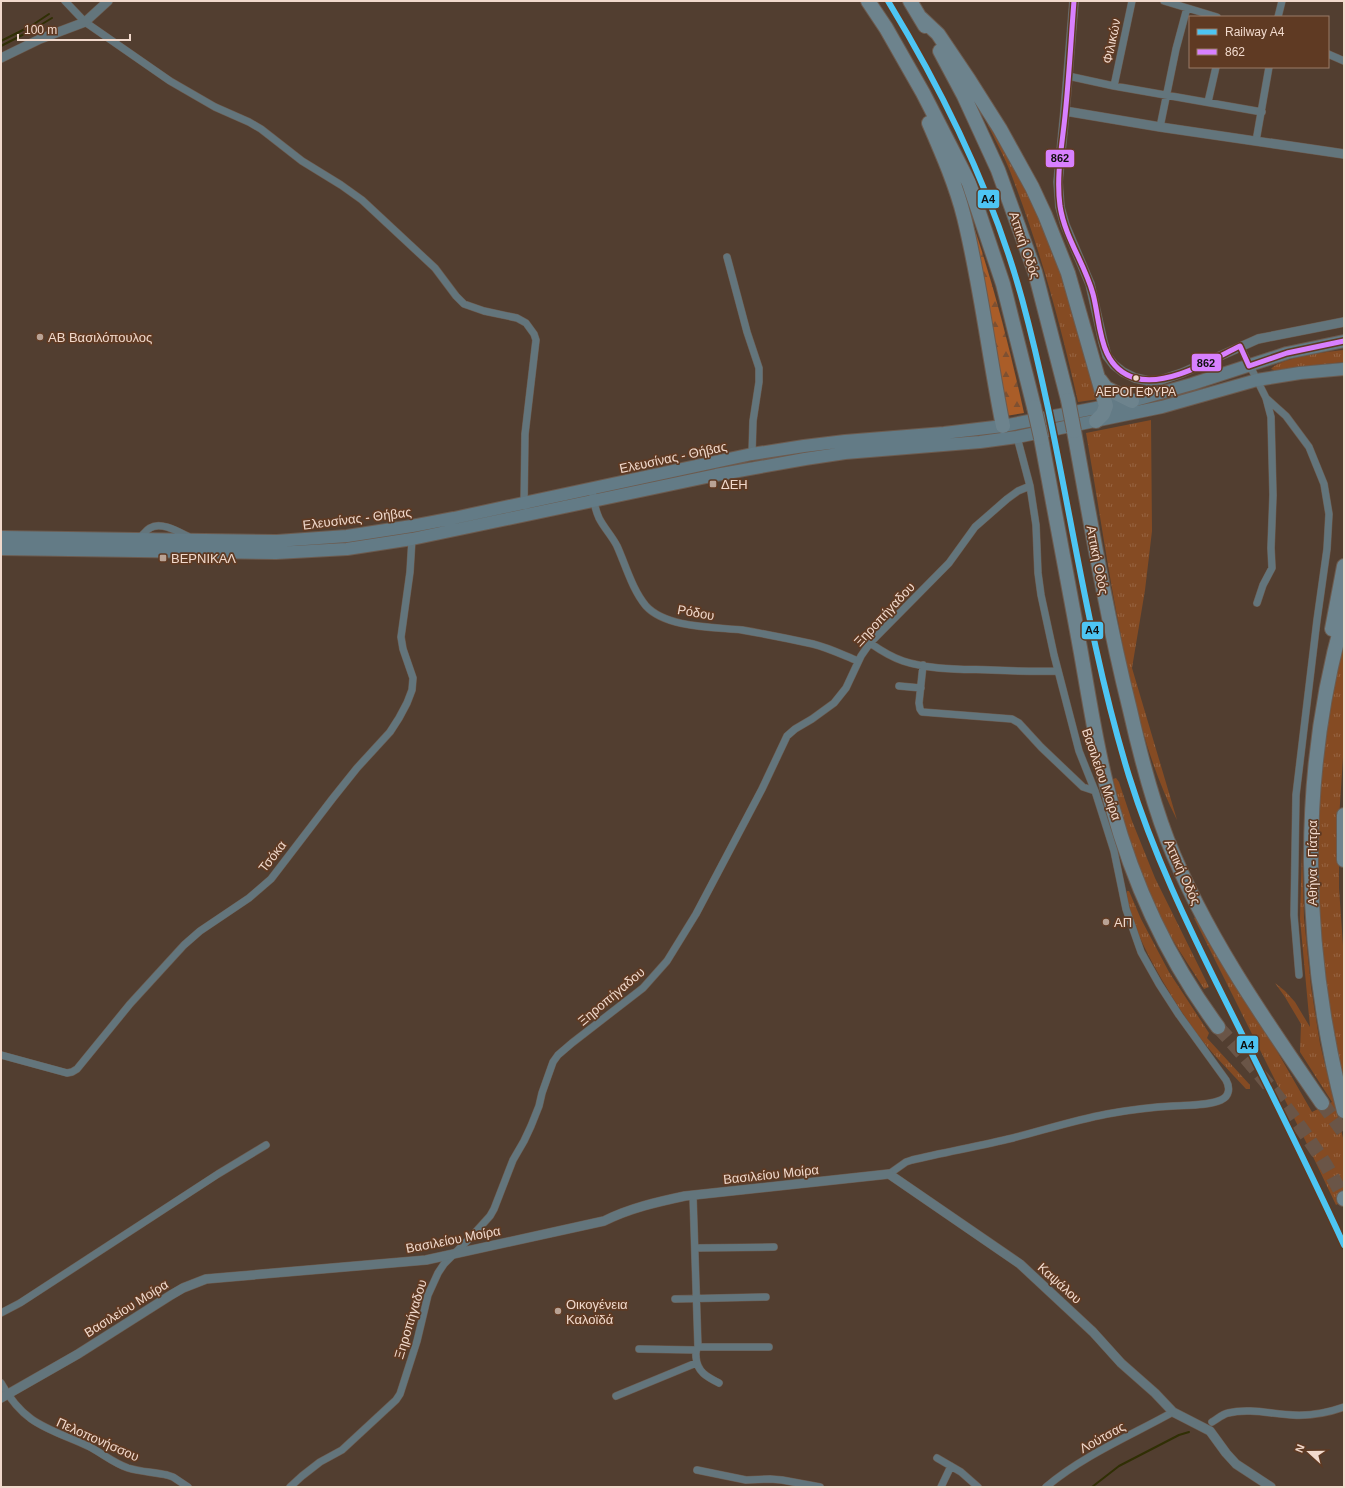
<svg xmlns="http://www.w3.org/2000/svg" width="1345" height="1488" font-family="Arial,sans-serif">
	<style>
		.grass { fill: url(#grass-tufts) }
		.forest { fill: url(#forest-firs) }
		.lines { fill: none; stroke-linecap: round; stroke-linejoin: round }
		.stream { stroke: #302f04; stroke-width: 2 }
		.motorway-tunnel { stroke: #6a5547; stroke-width: 14; stroke-dasharray: 14 7; stroke-linecap: butt }
		.minor-casing { stroke: #6c5b4f; stroke-width: 8 }
		.tertiary-casing { stroke: #6c5b4f; stroke-width: 10 }
		.primary-casing { stroke: #6c5b4f; stroke-width: 14 }
		.motorway-casing { stroke: #6c5b4f; stroke-width: 16 }
		.minor { stroke: #63757c; stroke-width: 7 }
		.tertiary { stroke: #63757c; stroke-width: 9 }
		.primary { stroke: #637b86; stroke-width: 12 }
		.motorway { stroke: #6d838d; stroke-width: 14 }
		.motorway-bridge-casing { stroke: #6c5b4f; stroke-width: 16; stroke-linecap: butt }
		.motorway-bridge { stroke: #6d838d; stroke-width: 14 }
		.bus-1-casing { stroke: #5f3a23; stroke-width: 8 }
		.bus-1 { stroke: #d880ff; stroke-width: 5 }
		.rail-1-casing { stroke: #5f3a23; stroke-width: 9 }
		.rail-1 { stroke: #4dc5f3; stroke-width: 6 }
		.poi-dot { fill: #b9a395; stroke: #5f3a23; stroke-width: 1.5 }
		.bus-dot { fill: #f1d9cc; stroke: #5f3a23; stroke-width: 1.5 }
		.labels { text-anchor: middle; stroke-width: 3.5; stroke-linejoin: round; paint-order: stroke }
		.bus-label { font-size: 12px; fill: #f1d9cc; stroke: #5f3a23 }
		.street-label { font-size: 13px; fill: #f1d9cc; stroke: #5f3a23 }
		.poi-label { font-size: 13px; fill: #f1d9cc; stroke: #5f3a23; text-anchor: start }
		.line-badge { stroke: #5f3a23; stroke-width: 1.5 }
		.pale-badge-label { font-size: 11px; text-anchor: middle; font-weight: bold; fill: #111 }
	</style>
	<defs>
		<pattern id="grass-tufts" width="24" height="20" patternUnits="userSpaceOnUse"><rect width="24" height="20" fill="#854b23"/><path d="M3 7l-1-3M5 7V3M7 7l1-3M15 17l-1-3M17 17v-4M19 17l1-3" fill="none" stroke="#976442"/></pattern>
		<pattern id="forest-firs" width="22" height="20" patternUnits="userSpaceOnUse"><rect width="22" height="20" fill="#aa5d28"/><path d="M5 1l3.5 6h-7zM16 11l3.5 6h-7z" fill="#7e5031"/></pattern>
	</defs>
	<rect width="100%" height="100%" fill="#523e30"/>
	<!-- grass -->
	<path class="grass" d="M986,121C1012,163 1035,204 1053,251C1072,299 1084,350 1099,399L1078,402C1061,326 1041,252 1013,179C1006,159 995,140 986,121Z
		M1344,350V362L1315,365L1277,371L1271,369C1279,358 1330,351 1344,350Z
		M1151,420L1152,531L1145,590L1132,668L1177,820C1145,757 1131,689 1118,621C1106,558 1097,495 1086,433Z
		M1344,636V742L1339,819V888L1344,960V1090L1330,1021L1319,927L1317,818L1328,712Z
		M1116,778L1119,782L1132,821L1155,878L1209,987L1204,989C1193,971 1180,953 1170,935C1143,888 1126,831 1113,779Z
		M1302,847L1304,918L1311,987L1320,1044L1344,1142V1201L1336,1205L1305,1140L1194,918L1196,917L1251,1006L1312,1112L1332,1102L1300,1052L1301,1024L1285,997L1275,983L1285,991L1295,1002L1310,1027L1300,919Z
		M1127,891H1129L1141,919L1169,972L1209,1033L1207,1038L1250,1085V1089H1246C1230,1071 1212,1054 1198,1035C1177,1007 1125,925 1127,891Z"/>
	<!-- forest -->
	<path class="forest" d="M973,224C994,286 1010,349 1024,413L1006,416L969,225Z"/>
	<g class="lines">
		<!-- stream -->
		<path class="stream" d="M1,41L31,26L49,14
			M1,46L34,29L52,18
			M1092,1487L1119,1466L1179,1435L1189,1432"/>
		<!-- motorway-tunnel -->
		<path class="motorway-tunnel" d="M1218,1027C1254,1066 1287,1106 1316,1150C1327,1165 1335,1182 1344,1198
			M1322,1103L1344,1133"/>
		<defs>
			<path id="minor" d="M65,1L85,22L170,81L215,107L249,122L261,129L302,161L341,185L362,200L435,268L456,296L464,304L484,311L517,318L526,323L534,334L536,340L525,434L524,506
				M1164,1L1217,17
				M1278,17L1282,1
				M1328,54L1344,61
				M1068,76L1114,86L1262,112
				M1114,86L1132,1
				M1208,102L1216,67
				M1160,127L1176,49L1187,8
				M1256,141L1269,67
				M727,257L747,332L759,368V382L753,421L752,454
				M1240,346L1266,398L1271,417L1273,495L1271,548L1272,568L1263,585L1257,603
				M1266,398L1286,416L1309,447L1324,484L1329,514L1327,549L1317,620L1296,795L1294,915L1299,975
				M592,489C593,499 595,509 599,518C604,528 612,536 617,546C626,566 632,589 646,606C666,628 714,627 742,630C765,634 790,639 813,644C829,648 843,655 858,661
				M138,538C143,536 145,531 150,528C161,521 179,532 189,537
				M870,643C880,650 891,657 903,661C930,670 962,669 991,670C1013,671 1036,672 1058,671
				M923,665L919,703L920,709L922,712L1012,719L1019,723L1041,747L1083,787L1095,791
				M899,686L921,688
				M1,1055L67,1073L72,1072L77,1069L130,1004L184,945L200,931L249,898L271,879L333,798L357,768L390,732L399,718L407,703L412,690L413,678L403,649L401,637L410,572L412,539
				M889,1174L906,1162L912,1160C946,1152 980,1146 1013,1138C1044,1130 1075,1120 1107,1114C1129,1110 1151,1107 1173,1106C1188,1105 1207,1106 1221,1100C1230,1096 1230,1087 1226,1080L1179,1015L1159,984L1141,952L1126,909L1114,851L1095,791L1079,751L1054,655L1041,595L1038,573L1036,525L1030,486L1017,437
				M693,1196L698,1347C695,1351 696,1353 696,1357C697,1372 707,1377 719,1383
				M695,1248L774,1247
				M675,1299L766,1297
				M1,1313L20,1303L218,1174L266,1145
				M698,1347H769
				M639,1349L696,1350
				M1,1383C24,1425 48,1428 88,1446C102,1453 113,1463 128,1468C141,1472 154,1472 167,1475L173,1477L188,1487
				M616,1396L696,1363
				M1212,1422C1217,1419 1223,1414 1228,1413C1249,1408 1272,1414 1293,1415C1311,1416 1327,1413 1344,1407
				M937,1458L961,1472L978,1487
				M697,1470L746,1480L770,1479L782,1480L820,1487
				M290,1487L302,1476L320,1462L342,1450L396,1400L400,1394L417,1341L428,1295L438,1273L444,1264L471,1237L490,1216L494,1209L513,1160L524,1141L531,1126L539,1106L542,1093L553,1062L558,1055L572,1043L643,988L667,961L696,914L762,789L787,736L795,729L812,719L834,703L846,688L861,656L870,643L949,563L975,527L1007,499L1018,491L1030,486
				M941,1487L951,1466
				M1046,1487C1084,1455 1130,1436 1173,1412"/>
			<path id="tertiary" d="M1074,1L1065,111L1058,182L1060,207L1065,225L1090,284L1103,342L1107,356L1114,365L1123,372L1135,378L1149,381L1161,380L1182,373L1258,339L1344,322
				M1,58L40,39L85,22L108,1
				M1065,111L1160,127L1344,154
				M1,1398L78,1354L171,1295L183,1288L206,1279L426,1260L604,1221C630,1208 657,1202 685,1196L889,1174L1020,1264L1093,1332L1121,1363L1155,1393L1173,1412L1210,1431L1226,1453L1236,1464L1271,1487"/>
			<path id="primary" d="M1,537L277,541L347,536L412,526L454,518L752,454L804,446L845,441L944,433L1003,426L1132,401L1192,384L1287,353L1344,341
				M1,549L276,553L347,549L412,539L716,475L805,459L845,453L980,442L1017,437L1162,407L1257,380L1300,373L1344,369"/>
			<path id="motorway" d="M868,1L886,28L923,93L969,183L1003,284L1034,407
				M910,1L925,26
				M921,18L938,34L969,80L1000,129L1032,187L1045,215L1068,273L1106,406L1103,414L1096,421
				M940,51L964,96L998,170L1035,272L1068,400
				M929,123C942,153 956,185 964,217C981,286 989,357 1003,426
				M1100,380L1106,388L1132,401
				M1074,431C1091,525 1107,618 1130,710C1140,754 1151,797 1167,839C1205,935 1264,1019 1322,1103
				M1041,438C1054,509 1068,581 1081,653C1090,704 1098,756 1112,806C1134,886 1169,961 1218,1027
				M1344,615C1298,777 1302,949 1344,1111
				M1332,629L1344,566
				M1344,815V860
				M1344,1198V1199"/>
		</defs>
		<!-- minor casing -->
		<use href="#minor" class="minor-casing"/>
		<!-- tertiary casing -->
		<use href="#tertiary" class="tertiary-casing"/>
		<!-- primary casing -->
		<use href="#primary" class="primary-casing"/>
		<!-- motorway casing -->
		<use href="#motorway" class="motorway-casing"/>
		<!-- minor -->
		<use href="#minor" class="minor"/>
		<!-- tertiary -->
		<use href="#tertiary" class="tertiary"/>
		<!-- primary -->
		<use href="#primary" class="primary"/>
		<!-- motorway -->
		<use href="#motorway" class="motorway"/>
		<defs>
			<path id="motorway-bridge" d="M1068,400L1074,431
				M1034,407L1041,438"/>
		</defs>
		<!-- motorway-bridge casing -->
		<use href="#motorway-bridge" class="motorway-bridge-casing"/>
		<!-- motorway-bridge -->
		<use href="#motorway-bridge" class="motorway-bridge"/>
		<defs>
			<path id="bus-1" d="M1074,1C1071,39 1069,78 1065,116C1062,146 1056,176 1060,206C1065,238 1085,264 1093,294C1101,324 1098,367 1135,378C1168,387 1211,360 1240,346L1249,366L1287,353L1344,341"/>
		</defs>
		<!-- bus-1 casing -->
		<use href="#bus-1" class="bus-1-casing"/>
		<!-- bus-1 -->
		<use href="#bus-1" class="bus-1"/>
		<defs>
			<path id="rail-1" d="M888,1C945,95 993,193 1022,299C1065,457 1081,620 1129,776C1153,853 1188,926 1224,998C1265,1080 1306,1162 1344,1245"/>
		</defs>
		<!-- rail-1 casing -->
		<use href="#rail-1" class="rail-1-casing"/>
		<!-- rail-1 -->
		<use href="#rail-1" class="rail-1"/>
	</g>
	<!-- markers -->
	<g class="poi-dot">
		<circle cx="40" cy="337" r="4"/>
		<rect x="709" y="480" width="8" height="8" rx="2"/>
		<rect x="159" y="554" width="8" height="8" rx="2"/>
		<circle cx="1106" cy="922" r="4"/>
		<circle cx="558" cy="1311" r="4"/>
	</g>
	<circle class="bus-dot" cx="1136" cy="378" r="3.5"/>
	<g class="labels">
		<!-- bus labels -->
		<g class="bus-label">
			<text x="1136" y="396">ΑΕΡΟΓΕΦΥΡΑ</text>
		</g>
		<!-- street labels -->
		<g class="street-label">
			<text transform="translate(1111 41) rotate(-78)" y="5">Φιλικών</text>
			<text transform="translate(1025 245) rotate(71)" y="5">Αττική Οδός</text>
			<text transform="translate(673 457) rotate(-12)" y="5">Ελευσίνας - Θήβας</text>
			<text transform="translate(357 518) rotate(-7)" y="5">Ελευσίνας - Θήβας</text>
			<text transform="translate(1098 560) rotate(79)" y="5">Αττική Οδός</text>
			<text transform="translate(696 612) rotate(10)" y="5">Ρόδου</text>
			<text transform="translate(884 614) rotate(-47)" y="5">Ξηροπήγαδου</text>
			<text transform="translate(1102 774) rotate(71)" y="5">Βασιλείου Μοίρα</text>
			<text transform="translate(272 856) rotate(-52)" y="5">Τσόκα</text>
			<text transform="translate(1312 863) rotate(-90)" y="5">Αθήνα - Πάτρα</text>
			<text transform="translate(1183 872) rotate(66)" y="5">Αττική Οδός</text>
			<text transform="translate(611 996) rotate(-40)" y="5">Ξηροπήγαδου</text>
			<text transform="translate(771 1174) rotate(-6)" y="5">Βασιλείου Μοίρα</text>
			<text transform="translate(453 1239) rotate(-11)" y="5">Βασιλείου Μοίρα</text>
			<text transform="translate(1060 1283) rotate(42)" y="5">Καψάλου</text>
			<text transform="translate(126 1308) rotate(-32)" y="5">Βασιλείου Μοίρα</text>
			<text transform="translate(410 1319) rotate(-73)" y="5">Ξηροπήγαδου</text>
			<text transform="translate(1102 1437) rotate(-29)" y="5">Λούτσας</text>
			<text transform="translate(98 1439) rotate(24)" y="5">Πελοπονήσσου</text>
		</g>
		<!-- poi labels -->
		<g class="poi-label">
			<text x="48" y="342">ΑΒ Βασιλόπουλος</text>
			<text x="721" y="489">ΔΕΗ</text>
			<text x="171" y="563">ΒΕΡΝΙΚΑΛ</text>
			<text x="1114" y="927">ΑΠ</text>
			<text x="566" y="1309">Οικογένεια<tspan x="566" dy="15">Καλοϊδά</tspan></text>
		</g>
	</g>
	<g class="line-badge">
		<rect x="1045" y="149" width="30" height="19" rx="4" fill="#d880ff"/>
		<rect x="977" y="189" width="23" height="20" rx="4" fill="#4dc5f3"/>
		<rect x="1191" y="353" width="31" height="19" rx="4" fill="#d880ff"/>
		<rect x="1081" y="621" width="23" height="19" rx="4" fill="#4dc5f3"/>
		<rect x="1236" y="1035" width="23" height="19" rx="4" fill="#4dc5f3"/>
	</g>
	<g class="pale-badge-label">
		<text x="1060" y="162">862</text>
		<text x="988" y="203">A4</text>
		<text x="1206" y="367">862</text>
		<text x="1092" y="634">A4</text>
		<text x="1247" y="1049">A4</text>
	</g>
	<!-- border -->
	<rect width="1345" height="1488" fill="none" stroke="#f1d9cc" stroke-width="4"/>
	<!-- legend -->
	<rect x="1189" y="16" width="140" height="52" fill="#5f3a23" stroke="#997a67"/>
	<rect x="1197" y="29" width="20" height="6" fill="#4dc5f3" stroke="#997a67"/>
	<text x="1225" y="36" font-size="12" fill="#f1d9cc">Railway A4</text>
	<rect x="1197" y="49" width="20" height="6" fill="#d880ff" stroke="#997a67"/>
	<text x="1225" y="56" font-size="12" fill="#f1d9cc">862</text>
	<!-- north arrow -->
	<g transform="translate(1309 1452) rotate(291)" stroke="#5f3a23" stroke-width="3" paint-order="stroke">
	<path d="M0-3L7 15L0 10L-7 15Z" fill="#f1d9cc"/>
	<text y="-6" font-size="11" font-weight="bold" text-anchor="middle" fill="#f1d9cc">N</text>
	</g>
	<!-- scale -->
	<path d="M18 34v6h112v-6" fill="none" stroke="#f1d9cc" stroke-width="2"/>
	<text x="24" y="34" font-size="12" fill="#f1d9cc" stroke="#5f3a23" stroke-width="3" paint-order="stroke">100 m</text>
</svg>
